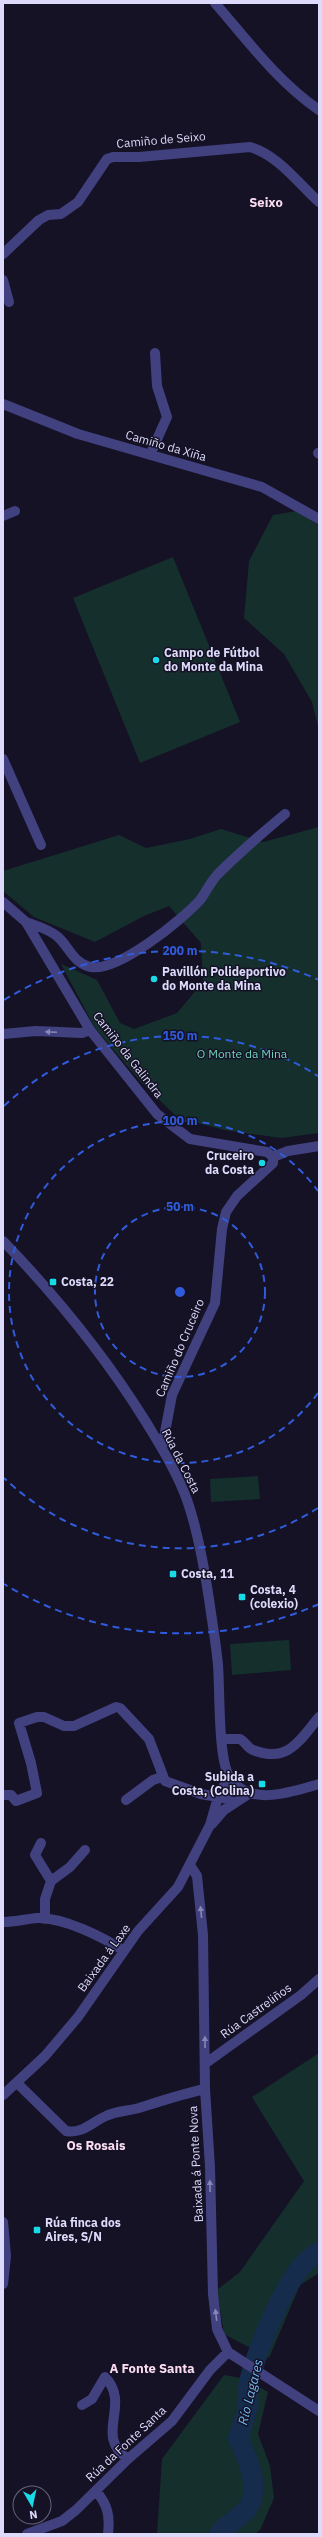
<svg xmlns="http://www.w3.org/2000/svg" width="322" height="2537" font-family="'IBM Plex Sans',sans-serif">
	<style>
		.green { fill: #152f2d }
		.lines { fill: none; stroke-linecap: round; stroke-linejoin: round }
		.river { stroke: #162c4c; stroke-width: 20 }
		.minor { stroke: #424180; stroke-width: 10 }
		.oneway { fill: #8886b7 }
		.ring { fill: none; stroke: #305cdc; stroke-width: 2; stroke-dasharray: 7 5 }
		.poi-dot { fill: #19dbe8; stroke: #151226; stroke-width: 1.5 }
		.labels { text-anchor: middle; stroke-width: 3; stroke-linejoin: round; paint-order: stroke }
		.street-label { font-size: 12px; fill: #dddafb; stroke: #151226 }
		.poi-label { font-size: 12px; font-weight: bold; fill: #dddafb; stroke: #151226; text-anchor: start }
		.park-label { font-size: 12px; fill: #6cd5b7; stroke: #151226 }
		.neighbourhood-label { font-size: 13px; font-weight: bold; fill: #fcdcf1; stroke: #151226 }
		.water-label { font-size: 13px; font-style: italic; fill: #72bbf1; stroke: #151226 }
		.centre { fill: #305cdc; stroke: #151226; stroke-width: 2 }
		.ring-label { font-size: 12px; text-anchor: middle; font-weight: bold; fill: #305cdc; stroke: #151226; stroke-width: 3; stroke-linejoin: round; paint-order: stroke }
	</style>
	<rect width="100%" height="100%" fill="#151226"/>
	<!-- green -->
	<path class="green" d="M297,511L319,525V730L312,702L284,654L244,618L249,561L273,515Z
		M173,557L240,722L140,763L73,598Z
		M319,827V1133L281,1138L225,1130L178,1118L141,1082L95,1028L61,964L97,980L120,1023L134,1029L177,1013L203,982L201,943L169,906L144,916L95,942L34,917L3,891V871L119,835L146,848L190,839L221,829L263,842Z
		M258,1476L260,1499L211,1502L210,1479Z
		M289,1640L291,1670L232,1675L230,1644Z
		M319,2053V2273L300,2285L269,2358L224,2334L217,2290L240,2272L304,2181L252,2097Z
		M224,2375L246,2379L268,2392L258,2434L270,2466L274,2498L260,2530L255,2534H157L162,2459Z"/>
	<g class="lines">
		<!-- river -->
		<path class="river" d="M219,2534C227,2524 239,2518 247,2509C262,2489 247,2457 238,2438C241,2428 246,2417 248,2406C249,2398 247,2389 249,2381C258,2349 288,2266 319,2252"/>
		<!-- minor -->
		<path class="minor" d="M215,3C247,40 278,82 319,110
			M3,254L39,220L48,215L61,214L78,202L107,159L113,157H139L250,147C278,155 298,183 319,202
			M3,280L9,302
			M3,404L78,434L262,487L319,519
			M318,453L319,454
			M150,455L167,417L157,386L155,353
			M3,516L15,511
			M3,759L41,845
			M3,902L26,922L90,1030L157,1114L190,1139L267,1152L273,1157
			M26,922C37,926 49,929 58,937C70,948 73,963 91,967C118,972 182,920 200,900C206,892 210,883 217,875C239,853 261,834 285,814
			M3,1034L36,1031L82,1033L90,1030
			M273,1157L288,1151L319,1146
			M3,1241C57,1297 105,1356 146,1422C161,1447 177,1472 187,1500C198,1531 204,1566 209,1599C212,1621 216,1643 218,1665C220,1690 218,1757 229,1776C247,1808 292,1792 319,1784
			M162,1448L172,1395L215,1303L222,1229L226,1212L237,1196L273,1163V1157
			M222,1739H240C246,1742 247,1748 253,1750C288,1764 300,1740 319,1717
			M3,1795H11L16,1801L37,1793L31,1763L19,1723L37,1717H44L64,1726H74L116,1707L120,1708L149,1739L165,1781L201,1794L229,1799
			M126,1800L153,1780L162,1777
			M212,1824L224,1810L250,1793
			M41,1843L35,1855L51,1881
			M190,1865L197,1876L203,1935L205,2089L210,2167L213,2294L217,2329L228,2352L319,2411
			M45,1919V1899L51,1881L70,1867L85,1850
			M3,1922C15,1922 26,1919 37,1918C63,1917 103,1937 124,1951
			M206,2063L301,1995L319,1979
			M17,2083L66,2131C83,2134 92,2122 106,2116C116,2111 128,2111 139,2108C161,2101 182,2094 205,2089
			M3,2095L45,2056L78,2017L138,1931L178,1887L210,1825L218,1797L229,1776
			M3,2222L6,2256L3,2284
			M82,2405L92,2399L105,2377C132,2405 93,2435 128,2459
			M96,2491C108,2505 110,2516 108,2534
			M27,2534L62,2521L76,2510L128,2459L172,2421L210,2370L228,2352"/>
	</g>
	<!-- one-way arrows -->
	<defs><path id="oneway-solid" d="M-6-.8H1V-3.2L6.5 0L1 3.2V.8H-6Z"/></defs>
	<g class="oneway">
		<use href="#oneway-solid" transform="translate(51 1032) rotate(-178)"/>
		<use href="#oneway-solid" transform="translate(201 1912) rotate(-96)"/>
		<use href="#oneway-solid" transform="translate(205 2042) rotate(-91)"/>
		<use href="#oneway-solid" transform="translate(210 2186) rotate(-91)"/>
		<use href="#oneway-solid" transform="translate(216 2315) rotate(-97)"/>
	</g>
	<!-- distance rings -->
	<g class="ring">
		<circle cx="180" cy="1292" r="85"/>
		<path d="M318 1393A171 171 0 1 1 318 1191"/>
		<path d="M318 1508A256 256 0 0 1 4 1478M4 1106A256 256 0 0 1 318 1076"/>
		<path d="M319 1604A341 341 0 0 1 4 1584M4 1000A341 341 0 0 1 319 980"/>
	</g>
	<!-- markers -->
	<g class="poi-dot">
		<circle cx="156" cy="660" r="4"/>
		<circle cx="154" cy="979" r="4"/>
		<circle cx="262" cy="1163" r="4"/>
		<rect x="49" y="1278" width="8" height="8" rx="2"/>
		<rect x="169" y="1570" width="8" height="8" rx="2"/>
		<rect x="238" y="1593" width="8" height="8" rx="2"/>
		<rect x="258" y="1780" width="8" height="8" rx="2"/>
		<rect x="33" y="2226" width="8" height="8" rx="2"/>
	</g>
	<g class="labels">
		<!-- street labels -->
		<g class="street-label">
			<text transform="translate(161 140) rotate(-5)" y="4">Camiño de Seixo</text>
			<text transform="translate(166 446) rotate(16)" y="4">Camiño da Xiña</text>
			<text transform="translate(128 1055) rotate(52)" y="4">Camiño da Galindra</text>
			<text transform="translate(180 1348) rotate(-67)" y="4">Camiño do Cruceiro</text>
			<text transform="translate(181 1461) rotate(63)" y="4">Rúa da Costa</text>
			<text transform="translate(104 1958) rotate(-54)" y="4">Baixada á Laxe</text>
			<text transform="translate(256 2011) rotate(-36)" y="4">Rúa Castreliños</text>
			<text transform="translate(196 2164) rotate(-93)" y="4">Baixada á Ponte Nova</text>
			<text transform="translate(126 2444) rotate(-43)" y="4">Rúa da Fonte Santa</text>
		</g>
		<!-- poi labels -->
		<g class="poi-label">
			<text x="164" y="657">Campo de Fútbol<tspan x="164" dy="14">do Monte da Mina</tspan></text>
			<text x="162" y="976">Pavillón Polideportivo<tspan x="162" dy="14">do Monte da Mina</tspan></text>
			<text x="254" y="1160" text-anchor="end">Cruceiro<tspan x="254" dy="14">da Costa</tspan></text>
			<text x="61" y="1286">Costa, 22</text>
			<text x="181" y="1578">Costa, 11</text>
			<text x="250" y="1594">Costa, 4<tspan x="250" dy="14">(colexio)</tspan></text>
			<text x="254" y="1781" text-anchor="end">Subida a<tspan x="254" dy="14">Costa, (Colina)</tspan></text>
			<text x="45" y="2227">Rúa finca dos<tspan x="45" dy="14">Aires, S/N</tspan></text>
		</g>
		<!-- park labels -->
		<g class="park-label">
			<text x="242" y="1058">O Monte da Mina</text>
		</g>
		<!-- neighbourhood labels -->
		<g class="neighbourhood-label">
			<text x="266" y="207">Seixo</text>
			<text x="96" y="2150">Os Rosais</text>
			<text x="152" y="2373">A Fonte Santa</text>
		</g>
		<!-- water labels -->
		<g class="water-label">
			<text transform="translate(250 2392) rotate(-76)" y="5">Río Lagares</text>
		</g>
	</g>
	<circle cx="180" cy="1292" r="6" class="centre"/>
	<g class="ring-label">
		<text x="180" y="955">200 m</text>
		<text x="180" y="1040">150 m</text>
		<text x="180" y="1125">100 m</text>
		<text x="180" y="1211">50 m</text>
	</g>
	<!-- border -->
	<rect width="322" height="2537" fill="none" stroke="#dddafb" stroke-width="8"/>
	<!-- north arrow -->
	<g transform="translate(32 2505) rotate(171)"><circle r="19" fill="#151226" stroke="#65627b"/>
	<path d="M0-3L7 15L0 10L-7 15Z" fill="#19dbe8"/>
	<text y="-6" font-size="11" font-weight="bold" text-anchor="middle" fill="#dddafb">N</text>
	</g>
</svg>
